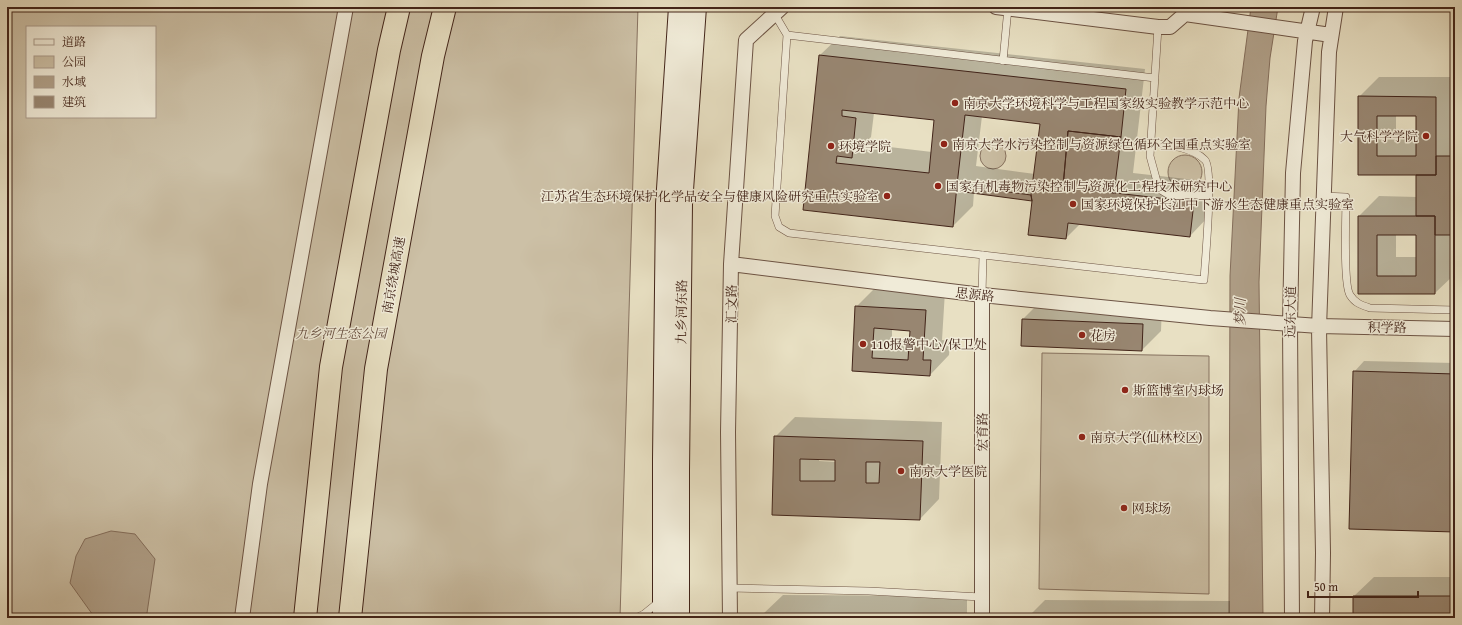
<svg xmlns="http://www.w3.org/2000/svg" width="1462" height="625" font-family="'Gentium Book Plus','Noto Serif SC',serif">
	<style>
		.green { fill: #ccc0a6; stroke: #877260; fill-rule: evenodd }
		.water { fill: #b0a089; stroke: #846e5c }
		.shadow { fill: #0003; fill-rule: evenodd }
		.building { fill: #988671; stroke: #422419; fill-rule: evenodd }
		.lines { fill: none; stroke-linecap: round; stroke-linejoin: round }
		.lane-casing { stroke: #6c5344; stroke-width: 8 }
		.street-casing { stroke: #6c5344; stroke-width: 16 }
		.secondary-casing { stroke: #422419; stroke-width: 22 }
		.highway-casing { stroke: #422419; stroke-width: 24 }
		.lane { stroke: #f0ebd8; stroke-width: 7 }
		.street { stroke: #f0ebd8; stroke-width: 14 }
		.secondary { stroke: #f0ebd8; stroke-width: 20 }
		.highway { stroke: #e8e0c3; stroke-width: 22 }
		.poi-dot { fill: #8f2418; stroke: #f0ebd8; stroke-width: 1.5 }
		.labels { text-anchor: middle; stroke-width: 3; stroke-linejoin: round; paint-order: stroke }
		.poi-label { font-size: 13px; fill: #422419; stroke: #f0ebd8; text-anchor: start }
		.street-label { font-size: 13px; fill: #422419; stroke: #f0ebd8 }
		.park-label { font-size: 13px; font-style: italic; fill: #644b3c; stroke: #f0ebd8 }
		.water-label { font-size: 14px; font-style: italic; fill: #63493b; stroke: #f0ebd8 }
	</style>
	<rect width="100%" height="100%" fill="#e8e0c3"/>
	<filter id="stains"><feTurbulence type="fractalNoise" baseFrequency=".005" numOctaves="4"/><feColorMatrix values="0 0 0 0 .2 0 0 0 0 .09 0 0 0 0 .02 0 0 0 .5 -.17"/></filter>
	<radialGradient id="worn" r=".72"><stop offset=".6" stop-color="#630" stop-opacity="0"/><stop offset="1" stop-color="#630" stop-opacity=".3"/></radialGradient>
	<!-- green -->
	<path class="green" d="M7,7H638L620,618H7ZM27,27H155V117H27Z
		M980 156a13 13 0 1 1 26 0a13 13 0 1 1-26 0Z
		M1168 172a17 17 0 1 1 34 0a17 17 0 1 1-34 0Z
		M1042,353L1209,356V594L1039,589Z"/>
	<!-- water -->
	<path class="water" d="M1251,7H1278L1270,58L1266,106L1259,282L1263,618H1229L1230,276L1239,98Z
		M111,531L135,534L155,559L147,613L150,618H95L70,583L76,556L85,539Z"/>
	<!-- shadow -->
	<path class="shadow" d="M840,36L1145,69L1133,173L1213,182L1209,216L1190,236L1080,224L1066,238L1033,200L974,192L973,206L953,226L804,209L820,55ZM874,113L936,119L932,152L864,144L871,137ZM982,116L1041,123L1035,174L976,166Z
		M1379,77H1455V274L1435,293H1359V216L1379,196L1417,197V174H1359V97ZM1396,115H1417V137H1396ZM1396,234H1417V257H1396Z
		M876,287L945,291L942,340L950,341L949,355L930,375L853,371L856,307ZM892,328L911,330L910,340L892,338Z
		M1042,300L1162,305L1161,331L1142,350L1023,319Z
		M1364,361L1455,363V531L1354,372Z
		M795,417L942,422L939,499L920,519L773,514L775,437ZM819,458L836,459V462L819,461Z
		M1374,577H1455V618H1354V596Z
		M783,595L967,596V618H763V614Z
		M1045,600L1230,601V618H1027Z"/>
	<!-- building -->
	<path class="building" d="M819,55L1126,89L1121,137L1068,131L1063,187L1194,202L1190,237L1068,223L1066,239L1028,235L1032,201L1031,195L1040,124L965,115L957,185L953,227L803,210ZM842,110L934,120L929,173L836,163L837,156L852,158L856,118L842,116Z
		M1358,96L1436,97V175H1358ZM1377,116H1416V156H1377Z
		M1068,131L1121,137L1114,193L1063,187Z
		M1436,156H1455V235H1435V216H1416V175H1436Z
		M957,185L1031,195L1032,201L957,191Z
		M1358,216H1435V294H1358ZM1377,235H1416V276H1377Z
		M855,306L926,310L923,360H931L930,376L852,371ZM874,328L910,331L908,360L872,358Z
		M1022,319L1143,324L1142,351L1021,346Z
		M1353,371L1455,374V532L1349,529Z
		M774,436L923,441L920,520L772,515ZM800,459L835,460V481H800ZM866,462H880L879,483H866Z
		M1353,596H1455V618H1353Z
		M762,614L948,616V618H762Z"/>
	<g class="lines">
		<defs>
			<path id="lane" d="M774,13L787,35L775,216L779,227L789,233L1204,280C1205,262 1214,169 1205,160C1192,147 1168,145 1150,143
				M1158,27L1150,156L1159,189L1169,195H1209
				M787,35L1155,78
				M1003,61L1008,8
				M1323,196L1346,197C1346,214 1343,284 1350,295C1355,303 1361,305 1370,308L1455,310
				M982,295L983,255
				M730,588L869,591L981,597
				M636,618L644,614L660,601"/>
			<path id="street" d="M996,7L1158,27H1170L1185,14L1331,35
				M731,264L982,295L1210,318L1319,326L1455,329
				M982,295V618
				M242,618L260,484L346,7
				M730,618L728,432L731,264L746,40L782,7
				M1292,618L1290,324L1293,173L1305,41L1313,7
				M1322,618L1323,553L1319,328L1329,52L1336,7"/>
			<path id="secondary" d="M663,618V460L666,204L679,7
				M679,618V470L682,204L696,7"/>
			<path id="highway" d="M305,618L331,367L389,50L399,7
				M350,618L376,369L433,56L445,7"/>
		</defs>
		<!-- lane casing -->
		<use href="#lane" class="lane-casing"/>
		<!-- street casing -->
		<use href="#street" class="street-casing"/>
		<!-- secondary casing -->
		<use href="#secondary" class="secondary-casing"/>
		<!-- highway casing -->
		<use href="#highway" class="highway-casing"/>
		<!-- lane -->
		<use href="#lane" class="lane"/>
		<!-- street -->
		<use href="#street" class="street"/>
		<!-- secondary -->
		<use href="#secondary" class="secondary"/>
		<!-- highway -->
		<use href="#highway" class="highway"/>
	</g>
	<!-- markers -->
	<g class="poi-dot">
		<circle cx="955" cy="103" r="4"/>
		<circle cx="1426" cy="136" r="4"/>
		<circle cx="944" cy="144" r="4"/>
		<circle cx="831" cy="146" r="4"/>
		<circle cx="938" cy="186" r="4"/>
		<circle cx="887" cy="196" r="4"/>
		<circle cx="1073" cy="204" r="4"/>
		<circle cx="1082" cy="335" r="4"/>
		<circle cx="863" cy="344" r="4"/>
		<circle cx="1125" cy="390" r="4"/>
		<circle cx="1082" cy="437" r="4"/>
		<circle cx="901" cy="471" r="4"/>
		<circle cx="1124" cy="508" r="4"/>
	</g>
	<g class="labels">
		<!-- poi labels -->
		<g class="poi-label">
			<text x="963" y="108">南京大学环境科学与工程国家级实验教学示范中心</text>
			<text x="1418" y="141" text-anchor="end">大气科学学院</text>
			<text x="952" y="149">南京大学水污染控制与资源绿色循环全国重点实验室</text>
			<text x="839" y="151">环境学院</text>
			<text x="946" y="191">国家有机毒物污染控制与资源化工程技术研究中心</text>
			<text x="879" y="201" text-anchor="end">江苏省生态环境保护化学品安全与健康风险研究重点实验室</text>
			<text x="1081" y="209">国家环境保护长江中下游水生态健康重点实验室</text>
			<text x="1090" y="340">花房</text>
			<text x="871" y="349">110报警中心/保卫处</text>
			<text x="1133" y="395">斯篮博室内球场</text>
			<text x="1090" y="442">南京大学(仙林校区)</text>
			<text x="909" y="476">南京大学医院</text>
			<text x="1132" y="513">网球场</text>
		</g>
		<!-- street labels -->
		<g class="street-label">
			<text transform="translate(393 275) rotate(-80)" y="5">南京绕城高速</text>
			<text transform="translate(975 294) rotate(6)" y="5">思源路</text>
			<text transform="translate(731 304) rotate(-89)" y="5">汇文路</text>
			<text transform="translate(681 312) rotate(-89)" y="5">九乡河东路</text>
			<text transform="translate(1290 312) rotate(-89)" y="5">远东大道</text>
			<text transform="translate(1387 327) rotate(1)" y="5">积学路</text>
			<text transform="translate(982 432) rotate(-90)" y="5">宏育路</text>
		</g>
		<!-- park labels -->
		<g class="park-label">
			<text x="341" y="338">九乡河生态公园</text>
		</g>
		<!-- water labels -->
		<g class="water-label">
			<text transform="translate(1240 312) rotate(-90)" y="5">梦川</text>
		</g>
	</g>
	<!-- margin -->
	<rect width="1462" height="625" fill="none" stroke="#e8e0c3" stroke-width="24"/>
	<rect x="8" y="8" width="1446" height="609" fill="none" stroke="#422419" stroke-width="2"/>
	<rect x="12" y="12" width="1438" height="601" fill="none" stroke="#422419"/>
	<!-- legend -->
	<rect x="26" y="26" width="130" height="92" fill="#f0ebd8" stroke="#aa9b8c"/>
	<rect x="34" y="39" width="20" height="6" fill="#f0ebd8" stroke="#aa9b8c"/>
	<text x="62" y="46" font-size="12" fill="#422419">道路</text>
	<rect x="34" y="56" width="20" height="12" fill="#ccc0a6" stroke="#aa9b8c"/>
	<text x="62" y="66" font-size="12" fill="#422419">公园</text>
	<rect x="34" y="76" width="20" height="12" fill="#b0a089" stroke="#aa9b8c"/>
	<text x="62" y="86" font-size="12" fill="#422419">水域</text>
	<rect x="34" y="96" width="20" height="12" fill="#988671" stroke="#aa9b8c"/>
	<text x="62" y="106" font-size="12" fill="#422419">建筑</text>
	<!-- scale -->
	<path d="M1308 591v6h110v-6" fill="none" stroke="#422419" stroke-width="2"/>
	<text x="1314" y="591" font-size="12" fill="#422419" stroke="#f0ebd8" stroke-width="3" paint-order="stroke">50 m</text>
	<rect width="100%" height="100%" filter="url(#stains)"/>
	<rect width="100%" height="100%" fill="url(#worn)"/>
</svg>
